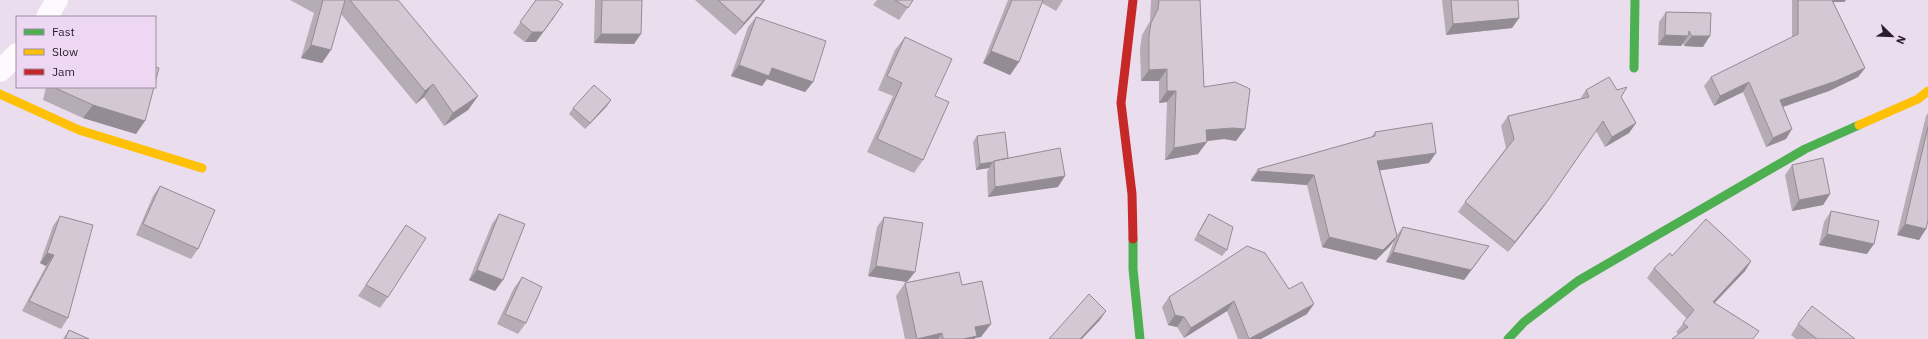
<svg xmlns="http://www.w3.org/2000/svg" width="1928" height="339" font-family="'IBM Plex Sans',sans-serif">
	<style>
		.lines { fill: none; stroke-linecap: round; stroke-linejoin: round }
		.street { stroke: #fcfafc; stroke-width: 22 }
		.fast { stroke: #4caf50; stroke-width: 9 }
		.slow { stroke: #ffc107; stroke-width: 9 }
		.jam { stroke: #c62828; stroke-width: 9 }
		.wall { fill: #b5acb5 }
		.shaded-wall { fill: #948c94 }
		.building { fill: #d3c8d3; stroke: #948c94 }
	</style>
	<rect width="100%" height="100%" fill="#eadded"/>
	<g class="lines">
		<!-- street -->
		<path class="street" d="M47,17L57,0
			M0,71L17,54"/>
		<!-- fast -->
		<path class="fast" d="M1634,68L1635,0
			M1133,239V269L1140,339
			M1508,339L1524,322L1578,281L1805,149L1859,125"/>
		<!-- slow -->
		<path class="slow" d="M0,94L79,130L202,168
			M1859,125L1918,99L1928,91"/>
		<!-- jam -->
		<path class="jam" d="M1133,239L1132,194L1121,103L1133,0"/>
	</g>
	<!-- wall -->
	<path class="wall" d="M290,0H398L478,96L468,110L444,126L424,97L416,104L341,14L322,63L301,58L314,13Z
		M536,0V42H525L513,33Z
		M595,0H642L634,44L594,43Z
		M695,0H765L759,8L735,35Z
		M877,0H913L899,20L873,5Z
		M1008,0H1063L1056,11L1042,3L1019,62L1010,75L983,63Z
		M1151,0H1201L1200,1L1204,87L1236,141L1224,139L1207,141L1198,154L1165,160L1167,102L1159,103V81H1141L1140,48L1142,35L1150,21Z
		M1442,0H1518L1519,18L1512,28L1446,35Z
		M1792,0H1846L1844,2H1833L1865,68L1858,77L1829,91L1783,107L1786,139L1766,147L1743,92L1714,106L1704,86L1711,77L1792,38Z
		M1666,12L1711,13L1703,47L1684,46L1683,43L1681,46L1658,45L1659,22Z
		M756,17L813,82L805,92L767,79L762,86L731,76L748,27Z
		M905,37L935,96L923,160L914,173L867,152L893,96L878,90L895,50Z
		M46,87H154L136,134L83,118L43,100Z
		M1586,90L1621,97L1636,123L1629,133L1605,147L1596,131L1542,209L1508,252L1458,212L1465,202L1506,148L1501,126L1508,116L1580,99Z
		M607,106L585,129L569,114L573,108Z
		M1928,113V220L1926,229L1919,240L1897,235L1926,116Z
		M1375,132L1429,163L1380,170L1397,235L1403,227L1482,256L1464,280L1386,262L1394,241L1390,246L1376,260L1322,247L1307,185L1251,181V179L1258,169L1371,137Z
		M977,136L1008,158L1058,187L988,197L987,172L989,168L976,170L973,142Z
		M1792,165L1830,194L1823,205L1792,211L1785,175Z
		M160,186L198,249L191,259L136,235L153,196Z
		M1831,211L1867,254L1819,245L1824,222Z
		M499,214L495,291L469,280L492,224Z
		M1209,214L1227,250L1222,256L1194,240L1205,220Z
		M60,216L68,318L61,329L22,311L46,266L40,263L53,226Z
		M884,217L907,282L868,276L877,227Z
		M406,225L388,297L380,308L358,296Z
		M1672,256L1751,261L1745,271L1714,303L1759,331L1678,334L1676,332L1687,319L1647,278L1654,268Z
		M522,277L526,323L518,334L497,324L514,288Z
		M905,283L962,285L981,337L975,338V339H905L896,296Z
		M1289,289L1307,314L1261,339H1238L1227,311L1184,338L1177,327L1168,325L1162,307L1169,297Z
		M1798,324L1855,339H1796L1791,335Z
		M69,330L89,339H63Z"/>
	<!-- shaded-wall -->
	<path class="shaded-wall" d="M764,0H765L759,8L735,35L744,23Z
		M1823,0H1846L1844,2H1822Z
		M556,15L536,42H525L532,32Z
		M1519,18L1512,28L1446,35L1453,24Z
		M601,34H641L634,44L594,43Z
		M1665,35L1688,36L1681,46L1658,45Z
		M1692,36H1710L1703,47L1684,46Z
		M311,45L331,50L322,63L301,58Z
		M991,51L1019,62L1010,75L983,63Z
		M739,65L772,68L813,82L805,92L767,79L762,86L731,76Z
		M1865,68L1858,77L1829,91L1774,110L1780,100Z
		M1167,69L1159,81H1141L1149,70Z
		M1749,82L1743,92L1714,106L1720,96Z
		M433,84L424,97L416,104L425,91Z
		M1167,91H1176L1167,102L1159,103Z
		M478,96L468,110L444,126L453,113Z
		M611,100L607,106L585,129L590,123Z
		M93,105L145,121L136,134L83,118Z
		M1636,123L1629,133L1605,147L1612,137Z
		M1233,128L1245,129L1236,141L1224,139L1198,142L1206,130Z
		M1792,129L1786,139L1766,147L1773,138Z
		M1207,142L1198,154L1165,160L1174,148Z
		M1436,153L1429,163L1370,172L1377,161Z
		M993,162L989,168L976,170L980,164Z
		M1258,171L1314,175L1307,185L1251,181Z
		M1065,176L1058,187L988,197L995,187Z
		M1830,194L1823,205L1792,211L1799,200Z
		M1549,199L1542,209L1508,252L1515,242Z
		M1905,224L1926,229L1919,240L1897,235Z
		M1827,234L1874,244L1867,254L1819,245Z
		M1397,236L1390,246L1376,260L1322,247L1329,237Z
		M1489,246L1464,280L1386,262L1393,252Z
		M47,253L54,255L46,266L40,263Z
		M1751,261L1745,271L1706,312L1713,302Z
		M876,266L915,272L907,282L868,276Z
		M477,270L503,280L495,291L469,280Z
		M1234,301L1227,311L1184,338L1191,328Z
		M1314,304L1307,314L1261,339H1249Z
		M1106,311L1100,320L1082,339H1080Z
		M1175,315L1184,317L1177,327L1168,325Z
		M991,324L981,337L975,338V339H963L975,327Z
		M942,333L938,339H916H917Z"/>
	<!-- building -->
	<path class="building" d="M323,0H345L331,50L311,45Z
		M350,0H398L478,96L453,113L433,84L425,91Z
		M536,0H557L563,4L543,32H532L520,22Z
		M602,0H642L641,34H601Z
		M718,0H764L744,23Z
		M895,0H913L908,8Z
		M1012,0H1043L1019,62L991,51Z
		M1159,0H1200L1204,87L1235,82L1250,89L1245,129L1233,128L1206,130L1207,142L1174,148L1176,91H1167V69L1149,70V36L1151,23L1158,9Z
		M1451,0H1518L1519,18L1453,24Z
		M1798,0H1832L1865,68L1836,81L1780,100L1792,129L1773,138L1749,82L1720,96L1711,77L1798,34Z
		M1666,12L1711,13L1710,36H1692L1689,31L1688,36L1665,35Z
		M756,17L826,41L813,82L772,68L769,76L739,65Z
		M905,37L952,59L935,96L949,102L923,160L877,139L902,83L887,76Z
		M155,67L159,68L155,83Z
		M1609,77L1617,90L1627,87L1621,97L1636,123L1612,137L1603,121L1549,199L1515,242L1465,202L1514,139L1508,116L1589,97L1586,90Z
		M594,85L611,100L590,123L573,108Z
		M53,87H154L145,121L93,105Z
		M1432,123L1436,153L1377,161L1397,236L1383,250L1329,237L1314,175L1258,171V169L1375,136V132Z
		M1928,127V220L1926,229L1905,224Z
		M1005,132L1008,158L994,161L993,162L980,164L977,136Z
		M1060,148L1065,176L995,187L994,161Z
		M1823,158L1830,194L1799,200L1792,165Z
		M160,186L215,210L198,249L143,224Z
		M1831,211L1879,221L1874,244L1827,234Z
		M499,214L525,224L503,280L477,270Z
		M1209,214L1233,227L1227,250L1198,234Z
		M60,216L93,225L68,318L29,301L54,255L47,253Z
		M884,217L923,223L915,272L876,266Z
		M1706,219L1751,261L1713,302L1759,331L1753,339H1672L1688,327L1683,323L1694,310L1654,268L1670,253L1672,256Z
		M406,225L426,238L388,297L366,285Z
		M1403,227L1489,246L1471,270L1393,252Z
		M1247,246L1265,253L1289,289L1302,282L1314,304L1249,339L1234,301L1191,328L1184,317L1175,315L1169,297Z
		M959,272L962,285L982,281L991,324L975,327L977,336L963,339H943L942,333L917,339L905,283Z
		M522,277L542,287L526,323L505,314Z
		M1089,294L1106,311L1080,339H1049Z
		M1812,306L1855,339H1817L1798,324Z
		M69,330L89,339H65Z"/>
	<!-- legend -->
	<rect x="16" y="16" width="140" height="72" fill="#edd7f3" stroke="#9d8da2"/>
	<rect x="24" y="29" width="20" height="6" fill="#4caf50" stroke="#9d8da2"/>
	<text x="52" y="36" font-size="12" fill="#261e29">Fast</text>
	<rect x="24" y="49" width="20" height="6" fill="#ffc107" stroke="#9d8da2"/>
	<text x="52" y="56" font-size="12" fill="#261e29">Slow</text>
	<rect x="24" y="69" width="20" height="6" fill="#c62828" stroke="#9d8da2"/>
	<text x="52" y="76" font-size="12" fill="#261e29">Jam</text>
	<!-- north arrow -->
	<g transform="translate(1892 36) rotate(113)" stroke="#edd7f3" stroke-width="3" paint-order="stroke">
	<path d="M0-3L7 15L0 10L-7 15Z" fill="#261e29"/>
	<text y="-6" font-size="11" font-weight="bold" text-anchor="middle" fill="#261e29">N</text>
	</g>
</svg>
